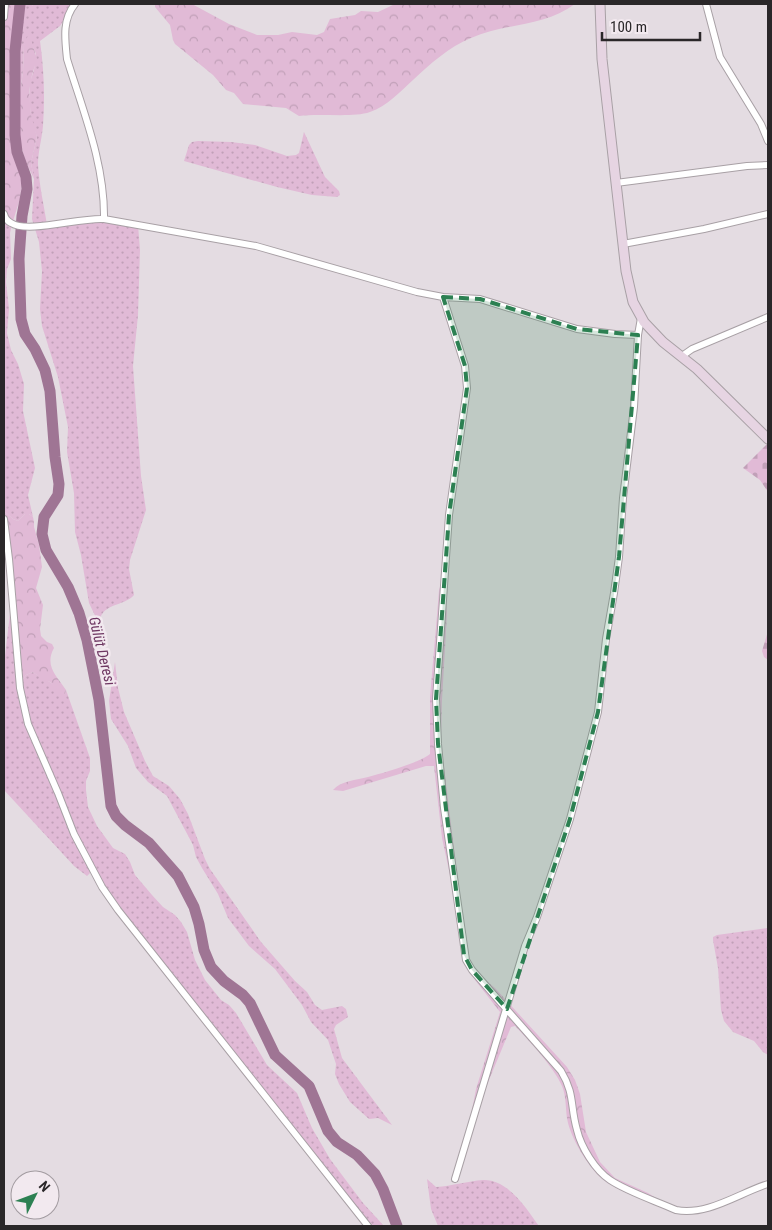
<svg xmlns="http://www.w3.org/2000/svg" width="772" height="1230" font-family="'Roboto Condensed',sans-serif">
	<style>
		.grass { fill: url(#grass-dots) }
		.forest { fill: url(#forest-crowns) }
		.cemetery { fill: url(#cemetery-stones) }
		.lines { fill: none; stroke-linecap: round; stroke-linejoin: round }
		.river { stroke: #9f7594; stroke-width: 11 }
		.street-casing { stroke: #a8a0a5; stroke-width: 8 }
		.secondary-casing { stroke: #a8a0a5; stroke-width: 11 }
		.street { stroke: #fff; stroke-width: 6 }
		.secondary { stroke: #e6d4e2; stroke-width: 9 }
		.marked { fill: #2c8052; fill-opacity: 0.2; stroke: #2c8052; stroke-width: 4; stroke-dasharray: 10 6; stroke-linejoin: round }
		.labels { text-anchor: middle; stroke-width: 5; stroke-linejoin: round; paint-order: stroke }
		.water-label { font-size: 15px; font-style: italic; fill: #6e3762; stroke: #f2e9ef }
	</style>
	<defs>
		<pattern id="grass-dots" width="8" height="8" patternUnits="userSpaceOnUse" patternTransform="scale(1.25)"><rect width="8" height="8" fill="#e1bad6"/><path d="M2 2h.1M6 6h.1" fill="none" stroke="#c1a0b8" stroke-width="1.8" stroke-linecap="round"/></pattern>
		<pattern id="forest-crowns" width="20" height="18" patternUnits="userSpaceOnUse" patternTransform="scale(1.25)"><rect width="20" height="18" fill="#e1bad6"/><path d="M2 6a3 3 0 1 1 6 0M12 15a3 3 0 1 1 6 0" fill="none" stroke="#c1a0b8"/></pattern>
		<pattern id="cemetery-stones" width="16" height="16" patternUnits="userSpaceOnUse" patternTransform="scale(1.25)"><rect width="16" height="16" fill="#e1bad6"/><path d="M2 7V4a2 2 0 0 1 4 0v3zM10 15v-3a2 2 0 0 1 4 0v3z" fill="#c1a0b8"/></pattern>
	</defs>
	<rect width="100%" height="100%" fill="#e4dce2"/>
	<!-- grass -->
	<path class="grass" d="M18,4H32V6L33,4H75L60,26L40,41C44,69 45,97 43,126C42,138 38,152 38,164C39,185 44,205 47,225L84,219L138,225L140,250L138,315L133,366L141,476L146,510L130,560L129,569L134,595C124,607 97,603 100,626L89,603L81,555L75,532L74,493L67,452L68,427L58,377L42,326L40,309L42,271L39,242L32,219L34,179L31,163L37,137L32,123L29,99L30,82L34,70L36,54L30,40L24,45L23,71L19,100L22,153L18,151L13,154L11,137L13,50Z
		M304,132L325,177L339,191L340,195L337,197L312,195L277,187L184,161L189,145L192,142L198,141L231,142L255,145L287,156L296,155L299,153Z
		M4,214L12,224L10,233L11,259L7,269L6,282L9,309L7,333L11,350L18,364L24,384L23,411L35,468L28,495L33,517L29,514H25L18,521L13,519L4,511Z
		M12,597L21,682L26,675L33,672C39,677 46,679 51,683C57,687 58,691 65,694L66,690L90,758V771L86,781V790L88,807L97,826L113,848L125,854L130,862L135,875L152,895L163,907L175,915L181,922L187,932L195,960L205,980L221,1000L229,1005L236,1013L267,1065L297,1093L312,1128L330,1159L363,1203L384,1226H368L118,910L92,871L87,876L74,866L4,790V664Z
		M115,662L118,688L124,712L145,761L153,776L169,786L180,799L188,814L205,859L210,869L261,942L295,981L307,992L315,1005L322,1010L342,1006L346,1009L348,1017L336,1025L334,1029L342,1058L392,1125L378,1118L369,1119L350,1102L339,1084L335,1074L336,1064L328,1040L311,1022L302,1005L275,969L249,946L228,918L218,894L202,868L196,857L193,845L167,796L148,782L136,768L128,746L111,719L109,701Z
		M768,928V1055L763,1052L754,1041L733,1032L724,1021L721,1010L718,968L713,940V937L717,935Z
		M427,1179L436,1187C452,1186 468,1181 483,1180C508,1179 526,1208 539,1226H438L431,1209Z"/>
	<!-- forest -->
	<path class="forest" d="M5,4H18L13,50L11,137L13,154L22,181L20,199L12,224L4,215Z
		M160,4H192L229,24L257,35H278L292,32L317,35L324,32L330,19L355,15L361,11L378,12L395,4H575C544,27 505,23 471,38C449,47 430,64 413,80C400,92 387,106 370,112C353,118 320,113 299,116L286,108L243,104L234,93L226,90L213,75L175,44L173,40L170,25L155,7V5Z
		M29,33L37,59L32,75L29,92L31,115L37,137L31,163L34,179L25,160L20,142L19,100L23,71L24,45Z
		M4,511L13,519L18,521L25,514H29L33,517L34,522V527L39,545L42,567L36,588L43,605L40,629L41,636L47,642L52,644L54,648C44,666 57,676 66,690L65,694L62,695L50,682L42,679L33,672L26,675L20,683Z
		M444,575L447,614L442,700L441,743L459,889L458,900L453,889L442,838L434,766H426L343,791L333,790C340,781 357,780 368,777C383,773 419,763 430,754V697L437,615L439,590Z
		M478,976L484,979L495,988L567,1067L575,1080L580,1094L586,1132L600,1162L615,1178L648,1193L669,1206C652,1204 618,1191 605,1181C590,1170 573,1142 568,1123C565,1111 567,1098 562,1086C555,1069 528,1039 515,1026L511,1027L484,1092L472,1110L476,1089L500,1012L475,980Z"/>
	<!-- cemetery -->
	<path class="cemetery" d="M768,443V492L760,480L743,468Z
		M768,631V660L764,657L762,651Z"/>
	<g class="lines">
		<!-- river -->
		<path class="river" d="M20,4L15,51V135L17,152L26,177L27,189L22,216L19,259L21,319L25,334L35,349L45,370L50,391L55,457L59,484L58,495L44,517L42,534L46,550L68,587L79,613L87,640L99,700L111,806L116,816L125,825L149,843L178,876L194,907L199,924L204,950L211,967L224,981L243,995L250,1003L275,1055L309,1086L328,1131L337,1142L357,1155L375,1174L383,1189L397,1226"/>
		<defs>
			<path id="street" d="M75,4C62,20 65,39 67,59C83,111 105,164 104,219
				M706,4L720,57L761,124L768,141
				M4,17L5,4
				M616,183L747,166L768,165
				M4,214C5,218 7,221 11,223C28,234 81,217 104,219L256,246L417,292L443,297L480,299L577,329L615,334L638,335
				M623,244L704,229L768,214
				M443,297L465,366L467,388L449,515L436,699L438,744L444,808L466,960L472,970L561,1071C575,1094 570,1106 577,1130C581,1147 595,1170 610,1180C628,1192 656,1201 676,1210C708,1216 739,1193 768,1184
				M682,356L692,349L768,317
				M4,519L9,559L20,688L28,724L58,793L74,834L102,887L118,910L368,1226
				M455,1179L525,946L537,917L570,819L598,712L606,639L614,593L619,557L623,498L634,407L638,335L641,318"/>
			<path id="secondary" d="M600,4L602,59L626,271L633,302L644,322L663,342L697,369L768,439"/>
		</defs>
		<!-- street casing -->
		<use href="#street" class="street-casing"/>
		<!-- secondary casing -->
		<use href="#secondary" class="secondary-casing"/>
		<!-- street -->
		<use href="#street" class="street"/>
		<!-- secondary -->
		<use href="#secondary" class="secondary"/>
	</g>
	<!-- marked area -->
	<path class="marked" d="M443,297L480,299L577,329L638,335L619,557L598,712L570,819L507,1009L472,970L464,955L438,744L436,699L449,515L467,388L465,366Z"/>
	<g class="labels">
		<!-- water labels -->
		<g class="water-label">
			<text transform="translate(102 651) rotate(76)" y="5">Gülüt Deresi</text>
		</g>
	</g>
	<!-- border -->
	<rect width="772" height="1230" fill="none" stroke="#2a2729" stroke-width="10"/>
	<!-- north arrow -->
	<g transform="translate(35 1195) rotate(48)"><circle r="24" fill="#f2e9ef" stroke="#a29ba0"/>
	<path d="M0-4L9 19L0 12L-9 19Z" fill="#2c8052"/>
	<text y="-8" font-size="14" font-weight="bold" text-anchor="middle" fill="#2a2729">N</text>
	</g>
	<!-- scale -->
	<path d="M602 32v8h98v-8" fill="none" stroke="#2a2729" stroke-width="2.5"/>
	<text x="610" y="32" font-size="15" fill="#2a2729" stroke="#f2e9ef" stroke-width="4" paint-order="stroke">100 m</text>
</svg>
